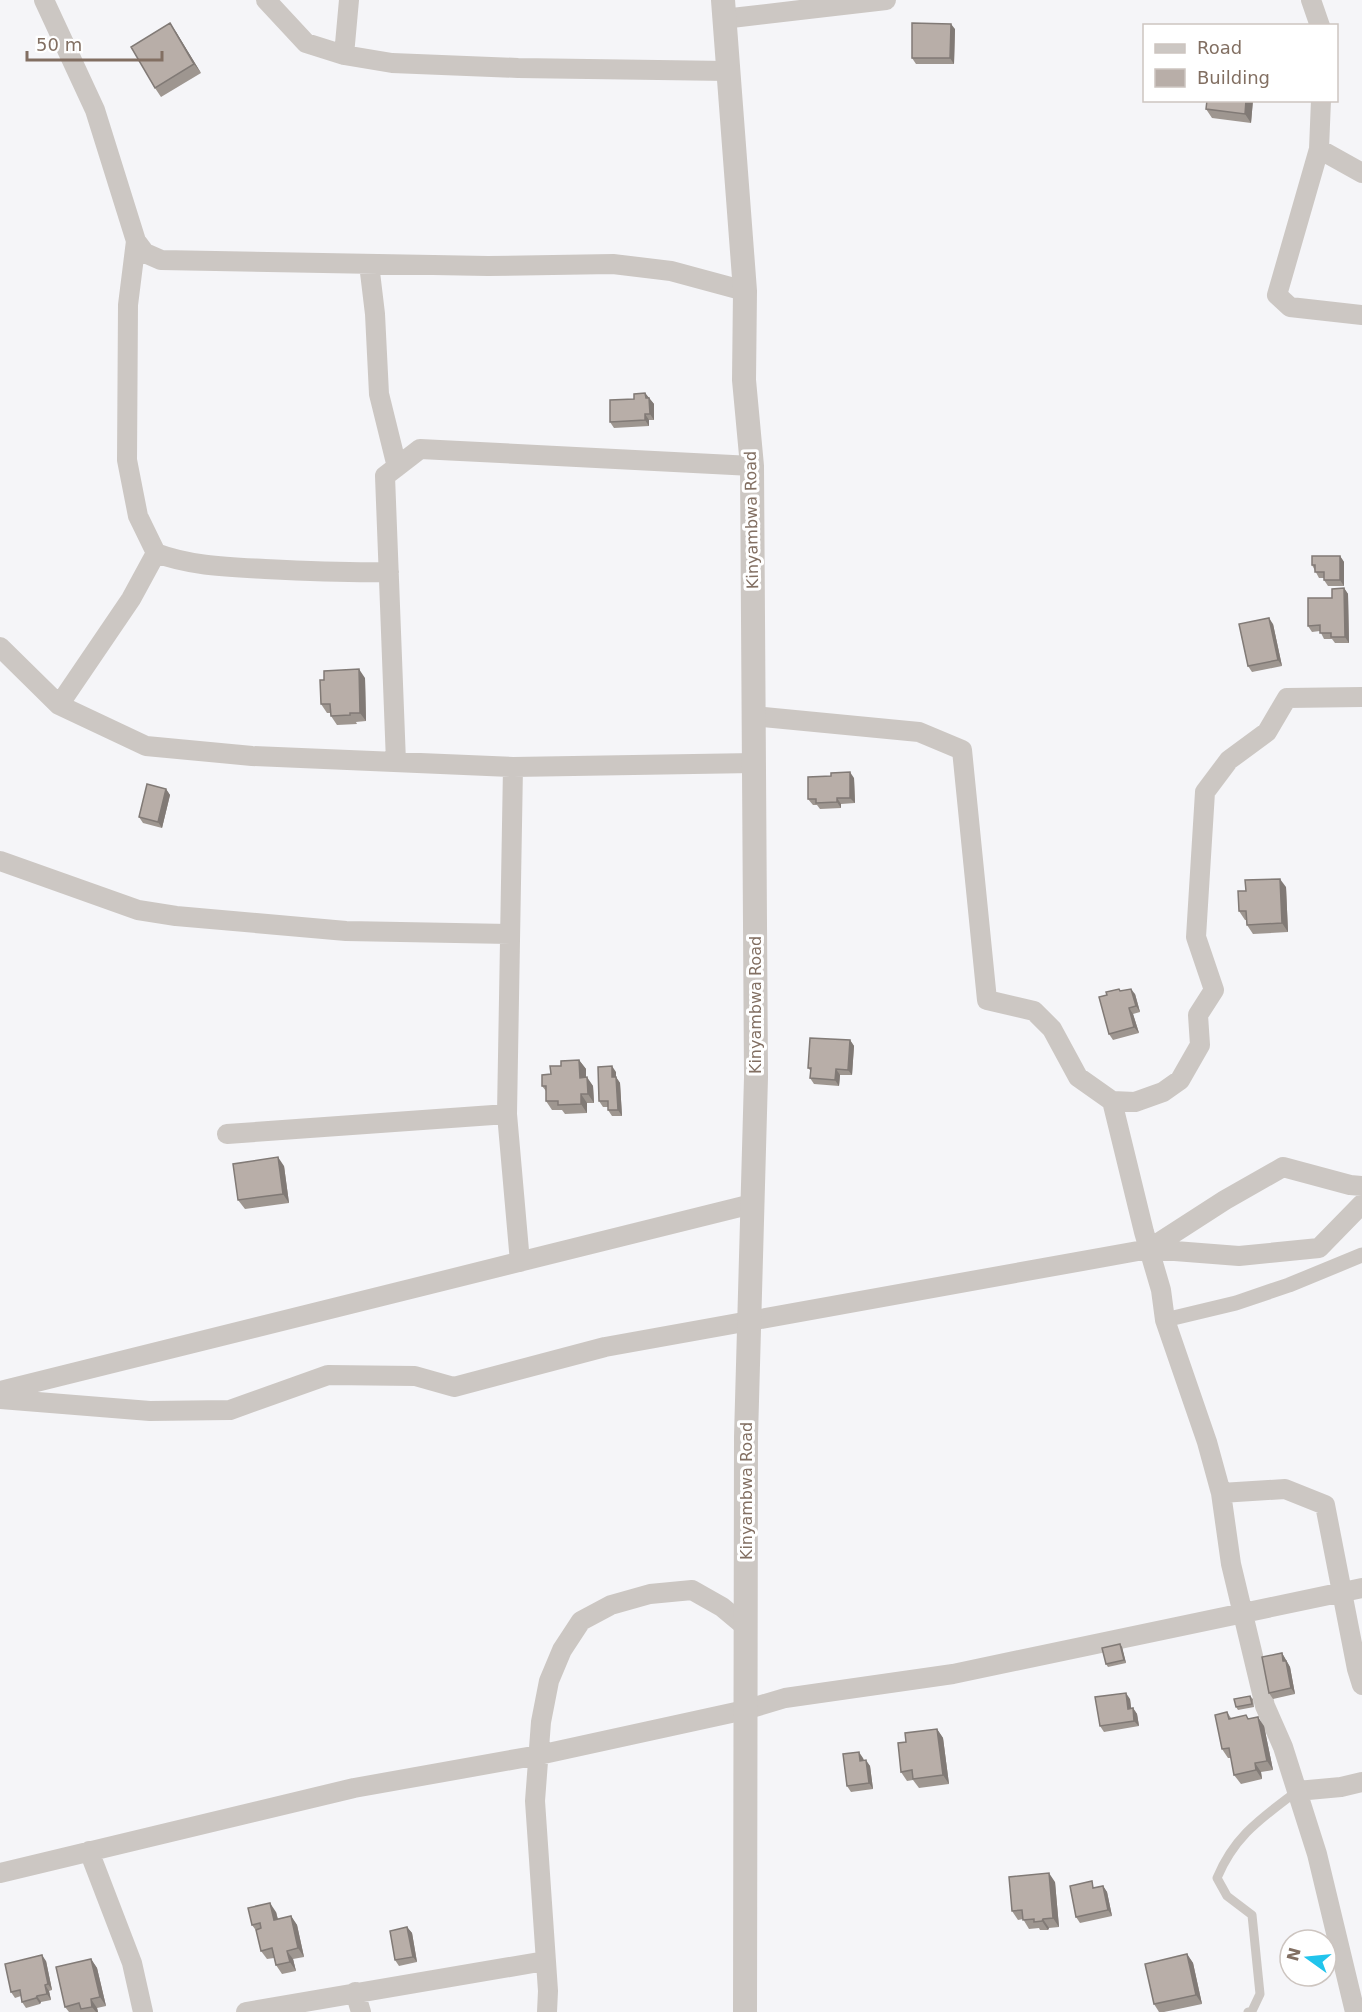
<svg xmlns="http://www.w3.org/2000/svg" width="1362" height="2012" font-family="'DejaVu Sans',sans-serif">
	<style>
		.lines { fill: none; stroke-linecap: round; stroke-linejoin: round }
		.service { stroke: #ccc7c3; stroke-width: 9 }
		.pedestrian { stroke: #ccc7c3; stroke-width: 15 }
		.minor { stroke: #ccc7c3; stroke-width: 20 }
		.tertiary { stroke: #ccc7c3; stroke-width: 24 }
		.wall { fill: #9e9690 }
		.shaded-wall { fill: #817a76 }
		.building { fill: #b8aea8; stroke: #817a76; stroke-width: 1.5 }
		.labels { text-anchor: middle; stroke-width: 6; stroke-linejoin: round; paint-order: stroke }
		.street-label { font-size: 16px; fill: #826f62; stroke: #fff }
	</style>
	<rect width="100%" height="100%" fill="#f5f5f8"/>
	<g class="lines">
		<!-- service -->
		<path class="service" d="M1248,2012L1252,2011L1260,1994L1252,1915L1227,1896L1217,1878C1235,1835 1262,1818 1297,1791"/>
		<!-- pedestrian -->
		<path class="pedestrian" d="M1165,1320L1236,1303L1289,1285L1362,1255"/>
		<!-- minor -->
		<path class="minor" d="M44,0L95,110L136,241L145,253L161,260L488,266L613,264L671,271L745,291
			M266,0L306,43L344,55L392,63L518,68L728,71
			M1311,0L1320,26
			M723,19L886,0
			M344,55L349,0
			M1321,100L1319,149L1277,295L1290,307L1362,315
			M1319,149L1362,173
			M136,241L128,305L127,460L138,516L156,553C190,566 228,567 265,569C306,571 347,573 389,572
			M369,264L375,314L379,394L397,467
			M0,647L59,705L146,746L252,756L513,767L507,1114
			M59,705L131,599L156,553
			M753,716L919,732L962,750L987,1000L1034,1011L1052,1029L1078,1077L1112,1101L1144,1232L1161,1290L1165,1320L1207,1442L1221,1493L1231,1564L1265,1706L1283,1747L1317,1854L1355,2012
			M396,762L385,476L420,449L752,466
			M513,767L754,763
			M0,861L138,910L176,916L346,931L510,934
			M1112,1101L1135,1102L1163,1092L1180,1080L1200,1045L1198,1015L1214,990L1196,937L1205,792L1229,760L1267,732L1287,698L1362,697
			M227,1134L507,1114L520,1262
			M1149,1249L1239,1256L1319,1248L1362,1204
			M0,1391L752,1204
			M0,1399L150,1411L230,1410L328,1375L415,1376L454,1387L605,1347L1149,1249L1225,1200L1283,1167L1350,1185L1362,1186
			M1221,1493L1285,1489L1325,1505L1357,1669L1362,1685
			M1297,1791L1341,1787L1362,1782
			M89,1851L132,1963L143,2012
			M0,1873L354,1788L539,1755L745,1710L785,1698L953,1674L1362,1588
			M355,1992L361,2012
			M246,2012L545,1961
			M547,2012L548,1991L535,1801L541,1722L549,1681L562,1650L581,1621L611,1605L650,1594L692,1590L722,1607L746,1627"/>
		<!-- tertiary -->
		<path class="tertiary" d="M723,0L745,291L744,380L752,466L756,1077L746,1437L745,2012"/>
	</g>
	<!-- wall -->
	<path class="wall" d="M955,29L954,64H916L912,58Z
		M176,32L201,73L161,97L155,88Z
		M1207,100H1253L1251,123L1212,118L1206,109Z
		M645,393L654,404V420H649V426L614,428L610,422L634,399Z
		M1340,556L1344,562V586H1328L1324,580V578H1319L1312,565Z
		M1344,588L1348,594L1349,643H1335L1332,639H1324L1320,631L1312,632L1308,626L1332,598Z
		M1273,624L1282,666L1252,672L1248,666Z
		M365,678L366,721L356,722L357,724L337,725L331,716L330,713H327L321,704Z
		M854,778L855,803L841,804V808L820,809L817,805H813L808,799Z
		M166,789L170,795L162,828L143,823L139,817Z
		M1286,887L1288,932L1253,934L1247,925V920H1245L1239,911Z
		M1121,991L1135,994L1140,1012L1133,1014L1139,1033L1113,1040L1109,1034Z
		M850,1040L854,1046L852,1075H840L839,1086L814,1084L810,1078L811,1071L808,1068Z
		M579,1060L586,1069V1077L593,1086L594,1103H587V1113L565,1114L562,1110H552L546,1101V1091L542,1086L551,1074Z
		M616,1072V1077L620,1083L622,1116H612L608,1110V1107H603L599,1101Z
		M284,1166L289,1203L245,1209L238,1200Z
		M1122,1647L1126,1663L1108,1667L1106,1664Z
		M1282,1653L1290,1667L1295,1694L1273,1699L1269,1693Z
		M1250,1696L1253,1699L1254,1707L1238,1710L1236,1707Z
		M1130,1699L1131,1708H1133L1137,1714L1139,1726L1104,1732L1100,1726Z
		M1227,1712L1231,1718L1248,1719L1264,1726L1273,1770L1261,1772L1262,1779L1241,1784L1234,1775L1231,1758H1228L1222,1749Z
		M937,1729L943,1738L949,1784L919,1788L913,1780L907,1781L901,1772L906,1742Z
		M863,1758L864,1760L870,1766L873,1789L851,1792L847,1786Z
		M1055,1882L1059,1927L1049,1928L1048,1930H1040L1039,1928L1029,1929L1023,1919L1018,1920L1012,1911Z
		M1103,1886L1107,1892L1112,1916L1080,1923L1076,1917L1096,1888Z
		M276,1912L278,1919L291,1916L297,1925L304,1957L293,1959L296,1971L282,1974L276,1965L274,1958L267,1959L261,1951L257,1932L252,1925Z
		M407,1927L412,1933L417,1962L399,1966L395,1960Z
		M1187,1954L1193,1963L1202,2004L1164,2012H1159L1154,2004Z
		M91,1959L97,1968L106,2006L97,2008L98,2012H69L65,2007Z
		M46,1961L52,1990L49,1991L51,2000L41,2002L40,2004L26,2008L22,2002L21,1996L15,1998L11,1992Z"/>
	<!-- shaded-wall -->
	<path class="shaded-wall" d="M170,23L176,32L201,73L194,64Z
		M951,24L955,29L954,64L950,58Z
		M1246,100H1253L1251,123L1245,114Z
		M645,393L654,404V420L650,414L646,398Z
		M645,414L649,420V426L645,420Z
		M1340,556L1344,562V586L1340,580Z
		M1344,588L1348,594L1349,643L1345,637Z
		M1269,618L1273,624L1282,666L1278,660Z
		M359,669L365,678L366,721L360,713Z
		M850,772L854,778L855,803L850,798Z
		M166,789L170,795L162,828L158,822Z
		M837,798L841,804V808L837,802Z
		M1280,879L1286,887L1288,932L1282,923Z
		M1131,989L1135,994L1140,1012L1136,1006Z
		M1129,1008L1133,1014L1139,1033L1134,1027Z
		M850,1040L854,1046L852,1075L848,1070Z
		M579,1060L586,1069V1087L580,1078Z
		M612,1066L616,1072V1077L620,1083L622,1116L618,1110L612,1077Z
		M836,1069L840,1075L839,1086L835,1080Z
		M587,1077L593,1086L594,1103L588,1094Z
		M581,1094L587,1103V1113L581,1104Z
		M278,1157L284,1166L289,1203L283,1194Z
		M1120,1644L1122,1647L1126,1663L1124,1660Z
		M1282,1653L1290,1667L1295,1694L1291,1688L1283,1661Z
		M1126,1693L1130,1699L1132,1715L1128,1709Z
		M1133,1708L1137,1714L1139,1726L1134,1721Z
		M1258,1717L1264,1726L1273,1770L1267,1761Z
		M937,1729L943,1738L949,1784L943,1775Z
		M859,1752L863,1758L864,1767L860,1761Z
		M866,1760L870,1766L873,1789L869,1783Z
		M1255,1763L1261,1772L1262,1779L1256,1770Z
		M1049,1873L1055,1882L1059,1927L1053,1918Z
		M1103,1886L1107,1892L1112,1916L1108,1910Z
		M270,1903L276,1912L280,1929L274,1920Z
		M291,1916L297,1925L304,1957L298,1948Z
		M1043,1919L1049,1928L1048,1930L1042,1921Z
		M407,1927L412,1933L417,1962L413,1957Z
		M287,1951L293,1959L296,1971L290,1962Z
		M1187,1954L1193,1963L1202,2004L1196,1995Z
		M42,1955L46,1961L52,1990L48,1984Z
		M91,1959L97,1968L106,2006L100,1997Z
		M45,1985L49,1991L51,2000L47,1994Z
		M37,1996L41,2002L40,2004L36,1998Z
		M91,1999L97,2008L98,2012H96L92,2007Z"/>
	<!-- building -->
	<path class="building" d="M170,23L194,64L155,88L131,47Z
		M912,23L951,24L950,58H912Z
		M1207,100H1246L1245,114L1206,109Z
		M645,393L646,398H649L650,414H645V420L610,422V400L634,399V394Z
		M1312,556H1340V580H1324V572H1315V565H1312Z
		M1344,588L1345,637H1331V633H1320V625L1308,626V598H1332V589Z
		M1269,618L1278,660L1248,666L1239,624Z
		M359,669L360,713H350V715L331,716L330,704H321L320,680H324V671Z
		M850,772V798H837V802L816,803V799H808V777L831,776V773Z
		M147,784L166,789L158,822L139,817Z
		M1280,879L1282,923L1247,925L1246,911H1239L1238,891H1246L1245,880Z
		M1119,989L1120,991L1131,989L1136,1006L1129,1008L1134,1027L1109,1034L1099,997L1107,995L1106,992Z
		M810,1038L850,1040L848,1070L836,1069L835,1080L810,1078L811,1068H808Z
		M579,1060L580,1078L587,1077L588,1094H581V1104L558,1105V1101H546V1086H542V1075L551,1074L550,1066H561V1061Z
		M612,1066V1077H616L618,1110H608V1101H599L598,1067Z
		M278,1157L283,1194L238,1200L233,1164Z
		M1120,1644L1124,1660L1106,1664L1102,1648Z
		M1282,1653L1283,1661H1286L1291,1688L1269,1693L1262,1657Z
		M1126,1693L1128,1709L1133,1708L1134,1721L1100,1726L1095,1697Z
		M1250,1696L1252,1704L1236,1707L1234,1699Z
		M1227,1712L1229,1719L1246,1715L1248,1719L1258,1717L1267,1761L1255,1763L1256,1770L1234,1775L1229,1748L1222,1749L1215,1715Z
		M937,1729L943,1775L913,1779L912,1770L901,1772L898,1743L906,1742L905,1733Z
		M859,1752L860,1761L866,1760L869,1783L847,1786L843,1754Z
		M1049,1873L1053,1918L1043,1919L1042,1921L1034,1922V1919L1023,1920L1022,1910L1012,1911L1009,1877Z
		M1092,1881L1093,1888L1103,1886L1108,1910L1076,1917L1070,1886Z
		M270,1903L274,1920L291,1916L298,1948L287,1951L290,1962L276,1965L272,1948L261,1951L256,1930L261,1928L260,1923L252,1925L248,1908Z
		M407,1927L413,1957L395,1960L390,1931Z
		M1187,1954L1196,1995L1154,2004L1145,1964Z
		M42,1955L48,1984L45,1985L47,1994L37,1996L36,1998L22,2002L20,1990L11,1992L5,1964Z
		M91,1959L100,1997L91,1999L92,2007L81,2009L79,2003L65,2007L56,1967Z"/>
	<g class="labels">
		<!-- street labels -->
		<g class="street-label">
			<text transform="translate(751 520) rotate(-91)" y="6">Kinyambwa Road</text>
			<text transform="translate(755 1005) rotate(-90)" y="6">Kinyambwa Road</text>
			<text transform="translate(746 1491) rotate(-90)" y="6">Kinyambwa Road</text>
		</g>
	</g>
	<!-- legend -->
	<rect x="1143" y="24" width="195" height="78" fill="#ffffff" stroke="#cdc5c0" stroke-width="1.5"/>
	<rect x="1155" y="44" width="30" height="9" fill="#ccc7c3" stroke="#cdc5c0" stroke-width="1.5"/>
	<text x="1197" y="54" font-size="18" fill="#826f62">Road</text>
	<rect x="1155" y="69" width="30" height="18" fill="#b8aea8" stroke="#cdc5c0" stroke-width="1.5"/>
	<text x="1197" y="84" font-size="18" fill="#826f62">Building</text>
	<!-- north arrow -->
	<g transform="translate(1308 1958) rotate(285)"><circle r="28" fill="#ffffff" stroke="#cdc5c0" stroke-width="1.5"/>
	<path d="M0-4.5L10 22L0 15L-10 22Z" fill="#21c4ec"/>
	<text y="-9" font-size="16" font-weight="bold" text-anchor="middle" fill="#826f62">N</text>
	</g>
	<!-- scale -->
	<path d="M27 51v9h135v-9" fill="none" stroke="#826f62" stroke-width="3"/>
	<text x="36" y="51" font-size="18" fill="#826f62" stroke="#ffffff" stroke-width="4.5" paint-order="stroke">50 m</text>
</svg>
